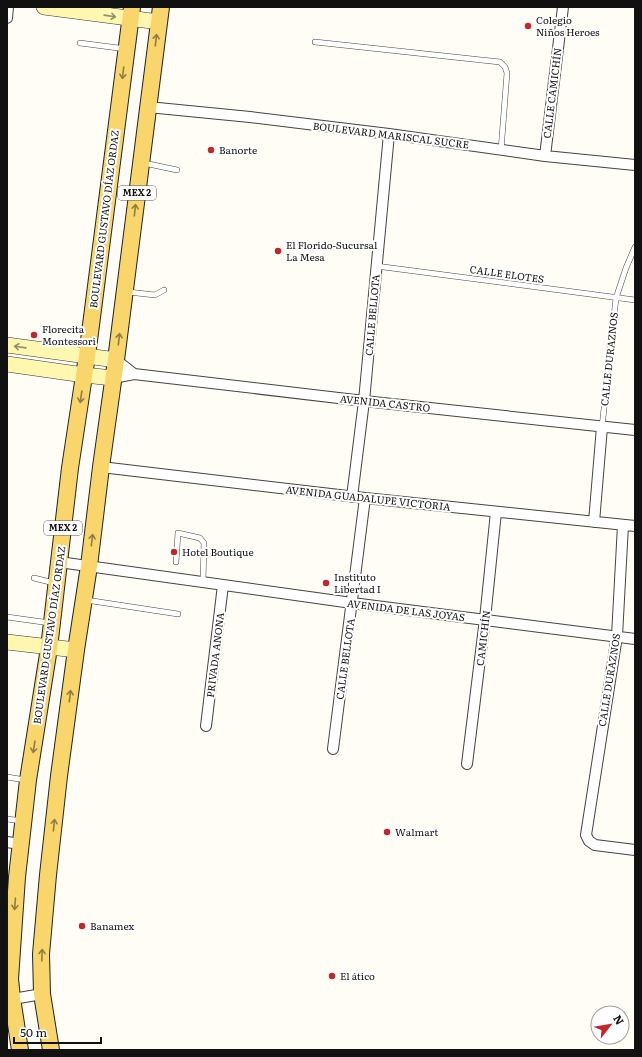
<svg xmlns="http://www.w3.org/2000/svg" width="642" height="1057" viewBox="0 0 642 1057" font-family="Literata,serif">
  <rect width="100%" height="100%" fill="#fffdf5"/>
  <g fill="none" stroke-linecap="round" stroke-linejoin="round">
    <defs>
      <path id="lane" d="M315,42L500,62L505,67L507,73L501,150
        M80,43L126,49
        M144,163L177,170
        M376,266L635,300
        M128,292L155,295L164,290
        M602,427L616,298L626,268L635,247
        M176,562L178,533L200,538L204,543L203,582
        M34,578L54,583
        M86,600L178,614
        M7,617L50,623
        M7,777L25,780
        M7,819L22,821"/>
      <path id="street" d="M7,18L8,7
        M148,107L250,117L389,134L545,156L635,165
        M545,156L563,7
        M116,360L134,374
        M113,378L134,374L364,401L635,430
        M101,467L365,498L635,526
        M352,497L364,401L389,134
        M594,522L602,427
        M623,525L617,636L586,835L589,841L595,845L635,850
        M59,562L352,603L635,639
        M206,726L223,585
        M333,749L365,498
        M467,764L485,619L496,512
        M7,842L20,844
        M7,1000L42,994"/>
      <path id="secondary" d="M44,7L159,22
        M7,345L116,360
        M7,364L84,375L113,378
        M7,642L76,650"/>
      <path id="primary" d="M20,1050L12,998L10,979L17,877L28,780L49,648L70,468L87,356L132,7
        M51,1050L42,994L41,954L48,875L59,776L76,650L89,566L101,467L116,360L161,7"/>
    </defs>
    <use href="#lane" stroke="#444" stroke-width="6"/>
    <use href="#street" stroke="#444" stroke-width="12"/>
    <use href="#secondary" stroke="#333" stroke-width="16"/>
    <use href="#primary" stroke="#222" stroke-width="18"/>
    <use href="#lane" stroke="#fff" stroke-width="5"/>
    <use href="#street" stroke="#fff" stroke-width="10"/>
    <use href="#secondary" stroke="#fff6b0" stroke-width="15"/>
    <use href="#primary" stroke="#f9d66b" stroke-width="16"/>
  </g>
  <defs><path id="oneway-shaft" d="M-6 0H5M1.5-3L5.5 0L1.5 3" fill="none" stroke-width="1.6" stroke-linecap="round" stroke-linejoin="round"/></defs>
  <g stroke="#948f68">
    <use href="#oneway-shaft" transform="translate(110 16) rotate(8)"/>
    <use href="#oneway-shaft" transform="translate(20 347) rotate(-172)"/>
  </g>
  <g stroke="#917d42">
    <use href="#oneway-shaft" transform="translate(156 40) rotate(-83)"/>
    <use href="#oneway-shaft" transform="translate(123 73) rotate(97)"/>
    <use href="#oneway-shaft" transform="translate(135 210) rotate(-83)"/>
    <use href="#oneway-shaft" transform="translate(119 339) rotate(-83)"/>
    <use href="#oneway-shaft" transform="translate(81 397) rotate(98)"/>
    <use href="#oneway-shaft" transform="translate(92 540) rotate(-83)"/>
    <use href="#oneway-shaft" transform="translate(70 696) rotate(-83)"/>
    <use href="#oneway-shaft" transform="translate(34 747) rotate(99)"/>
    <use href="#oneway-shaft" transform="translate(54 825) rotate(-84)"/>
    <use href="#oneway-shaft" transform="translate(15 904) rotate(94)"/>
    <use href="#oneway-shaft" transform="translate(42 955) rotate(-88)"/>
  </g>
  <g fill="#c4262e" stroke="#fff" stroke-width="1.5">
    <circle cx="528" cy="26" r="4"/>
    <circle cx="211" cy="150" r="4"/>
    <circle cx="278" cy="251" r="4"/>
    <circle cx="34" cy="335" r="4"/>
    <circle cx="174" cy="552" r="4"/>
    <circle cx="326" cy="583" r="4"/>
    <circle cx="387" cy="832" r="4"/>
    <circle cx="82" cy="926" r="4"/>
    <circle cx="332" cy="976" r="4"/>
  </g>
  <g text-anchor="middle" stroke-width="4" stroke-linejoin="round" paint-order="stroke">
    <g fill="#fff" stroke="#585858" stroke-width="1">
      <rect x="118" y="186" width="38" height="14" rx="3"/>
      <rect x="44" y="521" width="38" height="14" rx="3"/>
    </g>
    <g font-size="9" font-weight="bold" fill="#111">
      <text x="137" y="196">MEX 2</text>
      <text x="63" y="531">MEX 2</text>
    </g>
    <g font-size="10" fill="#111" stroke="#fff" text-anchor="start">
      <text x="536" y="24">Colegio<tspan x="536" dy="12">Niños Heroes</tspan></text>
      <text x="219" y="154">Banorte</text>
      <text x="286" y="249">El Florido-Sucursal<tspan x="286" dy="12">La Mesa</tspan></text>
      <text x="42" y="333">Florecita<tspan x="42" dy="12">Montessori</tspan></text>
      <text x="182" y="556">Hotel Boutique</text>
      <text x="334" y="581">Instituto<tspan x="334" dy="12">Libertad I</tspan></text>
      <text x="395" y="836">Walmart</text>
      <text x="90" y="930">Banamex</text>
      <text x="340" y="980">El ático</text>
    </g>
    <g font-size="10" fill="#111" stroke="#fff">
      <text transform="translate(552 93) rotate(-83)" y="4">CALLE CAMICHÍN</text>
      <text transform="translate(391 135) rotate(7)" y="4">BOULEVARD MARISCAL SUCRE</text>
      <text transform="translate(104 219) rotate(-83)" y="4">BOULEVARD GUSTAVO DÍAZ ORDAZ</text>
      <text transform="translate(507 274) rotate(8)" y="4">CALLE ELOTES</text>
      <text transform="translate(372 315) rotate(-85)" y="4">CALLE BELLOTA</text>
      <text transform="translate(609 359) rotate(-84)" y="4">CALLE DURAZNOS</text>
      <text transform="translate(385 403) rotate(6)" y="4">AVENIDA CASTRO</text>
      <text transform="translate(368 498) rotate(6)" y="4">AVENIDA GUADALUPE VICTORIA</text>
      <text transform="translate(406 610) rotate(7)" y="4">AVENIDA DE LAS JOYAS</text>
      <text transform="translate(49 635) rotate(-82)" y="4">BOULEVARD GUSTAVO DÍAZ ORDAZ</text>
      <text transform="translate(483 638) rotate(-83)" y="4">CAMICHÍN</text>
      <text transform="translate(215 655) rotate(-83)" y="4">PRIVADA ANONA</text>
      <text transform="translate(345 659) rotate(-82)" y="4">CALLE BELLOTA</text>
      <text transform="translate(609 680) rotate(-81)" y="4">CALLE DURAZNOS</text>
    </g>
  </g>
  <rect width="642" height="1057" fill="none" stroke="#111111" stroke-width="16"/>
  <g transform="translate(610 1025) rotate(59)"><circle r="19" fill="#ffffff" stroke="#a0a0a0"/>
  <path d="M0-3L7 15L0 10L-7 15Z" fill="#c4262e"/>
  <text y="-6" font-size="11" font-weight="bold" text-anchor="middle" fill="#111111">N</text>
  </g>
  <path d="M14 1037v6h87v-6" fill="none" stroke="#111111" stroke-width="2"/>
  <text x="20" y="1037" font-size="12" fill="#111111" stroke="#ffffff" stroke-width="3" paint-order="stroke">50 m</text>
</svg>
